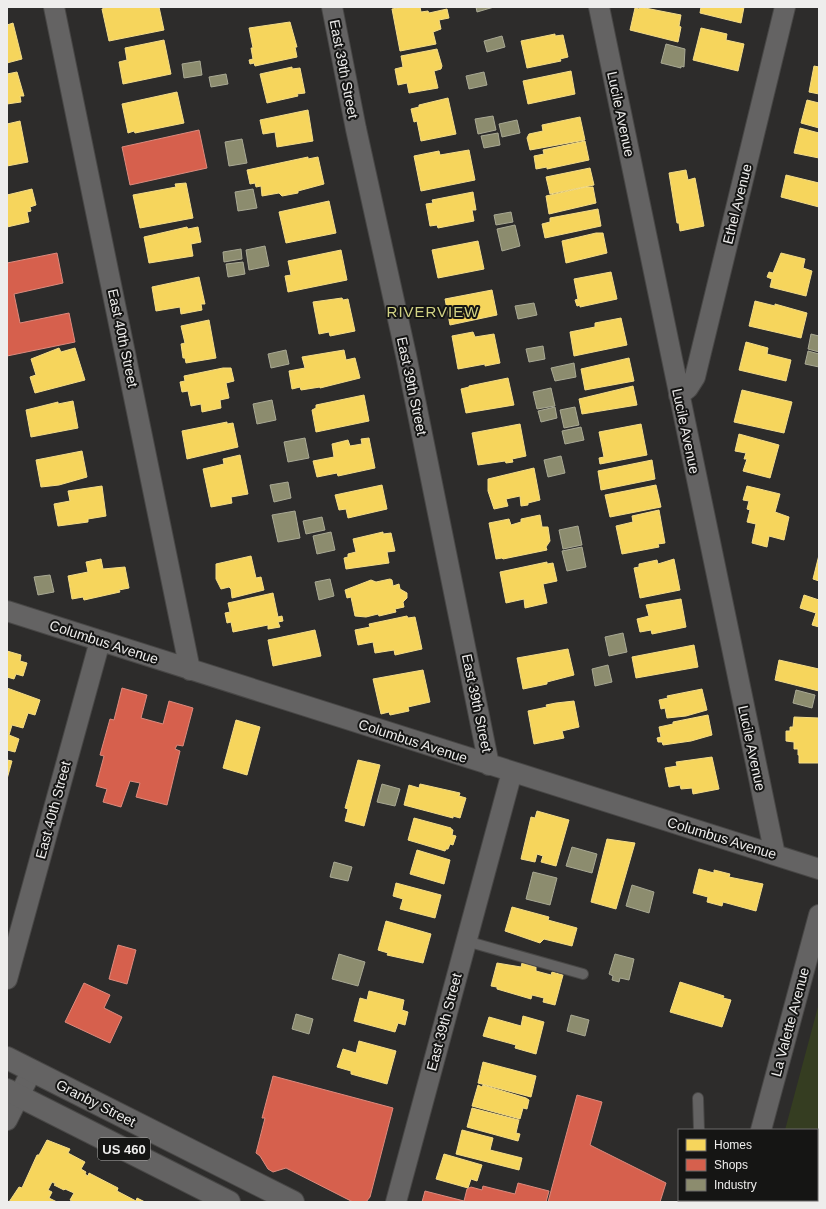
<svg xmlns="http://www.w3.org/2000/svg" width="826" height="1209" viewBox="0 0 826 1209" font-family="Helvetica,sans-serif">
  <rect width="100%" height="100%" fill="#2d2c2b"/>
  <path fill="#353d21" d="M819,1003V1202H770V1200H817V1130H785Z"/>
  <path fill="#f6d55c" stroke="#f4dc87" d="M109,7H159L164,30L109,41L102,9Z
    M403,7H420L421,12L428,11L429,13L447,9L449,18L439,20L441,29L433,32L436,44L400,51L392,9Z
    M640,7L681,15L679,26L681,27L678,42L630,30L635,8L639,9Z
    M701,7H744L741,23L700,13Z
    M290,22L297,47H295L297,57L255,66L254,63L250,64L249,60L253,59L251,48H253L249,28Z
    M13,23L22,59L7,63V25Z
    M701,28L727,34L726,40L744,44L738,71L693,60Z
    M555,34V36L563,35L568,57L560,59L561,61L527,68L521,41Z
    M164,40L171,74L123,84L119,62L127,60L125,48Z
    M437,49L442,66L441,69L434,71L438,88L409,93L407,83L398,85L395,69L403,67L401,56Z
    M814,66L819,67V94L809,92Z
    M292,67V69L300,68L305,93L297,94L298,96L267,103L260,74Z
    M571,71L575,94L528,104L523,81Z
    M17,72L24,96H20L21,102L7,104V74Z
    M177,92L184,123L135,133L134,131L128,133L122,104Z
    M448,98L456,134L421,141L417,121L414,122L411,109L419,107V105Z
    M807,100L819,103V128L801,123Z
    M308,110L313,141L277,147L275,132L263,134L260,120Z
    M580,117L585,140L530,150L527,138L529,134L543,131L542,125Z
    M20,121L28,162L7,166V124Z
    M800,128L819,133V158L794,153Z
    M585,141L589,160L547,169V167L536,169L534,156L544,154L543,150Z
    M469,150L475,180L421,191L414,156L439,151L440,155Z
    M308,157V159L318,157L324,184L298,191V193L282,196L279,193L262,196L261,186L256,187L255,183L250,184L247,170Z
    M590,168L594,185L550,194L546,177Z
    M686,170L688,180L695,178L704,226L680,231L679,223H677L669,173Z
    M786,175L819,183V207L781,197Z
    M186,183L193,218L140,228L133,195L176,187L175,184Z
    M586,187H593L596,203L549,214L546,196Z
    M32,189L36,205L30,207L31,211L27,212L29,222L7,227V195Z
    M473,192L476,210H472L474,221L438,228L437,225L430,226L426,204L433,203L432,200Z
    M329,201L336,233L286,243L279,212Z
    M598,209L601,226L545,238L542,224L550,222V218Z
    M187,227L188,229L198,227L201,242L191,244L193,256L149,263L144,237Z
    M596,233H603L607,253L566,263L562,241Z
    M478,241L484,269L438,278L432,250Z
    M341,250L347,280L288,292L285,276L291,275L288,261Z
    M781,253L805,259L803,268L812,271L806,296L770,287L772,279L767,277L769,272L773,273Z
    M611,272L617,299L580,307V305L577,306L575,300L578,299L574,279Z
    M199,277L205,304H201L202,310L181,314L180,307L156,311L152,287Z
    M492,290L497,315L450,325L445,299Z
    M342,298L343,300L348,299L355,331L330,336L329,332L319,334L313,302Z
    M755,301L775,306V304L807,313L801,338L749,326Z
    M621,318L627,345L574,356L570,332L595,327V323Z
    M209,320L216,358L186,363L185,358H183L181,344L185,343L181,326Z
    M473,332L475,337L494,334L500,363L485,366V364L458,369L452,336Z
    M746,342L768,348L767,354L791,360L786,381L739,370Z
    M59,348L61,352L75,348L85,380L35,393L30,377L36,375L31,359Z
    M344,350L346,360L355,358L360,378L320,388V387L301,390L300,387L292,389L289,371L305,368L302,357Z
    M629,358L634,381L585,390L581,369Z
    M223,368H231L234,381L226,383L229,398L220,400L221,408L202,412L201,404L191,406L188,391L182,392L180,382L185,381L184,376Z
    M508,378L514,405L466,413L461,389L469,387V386Z
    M633,386L637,405L582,414L579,399Z
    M742,390L792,402L784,433L734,422Z
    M364,395L369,421L316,432L312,410L316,408V405Z
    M73,401L78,428L31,437L26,410L58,402V404Z
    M227,422V424L233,423L238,447L187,459L182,431Z
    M520,424L526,456L512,459L513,462L506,463L505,461L478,465L472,433Z
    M641,424L647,455L600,464L599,458L604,457L599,432Z
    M739,434L779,445L770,478L743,471L747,459H744L746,453L735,451Z
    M369,438L375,468L338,476L337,473L317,477L313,461L334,457L332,444L348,440L350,446L362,444L361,439Z
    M82,451L87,477L59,485L41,487L36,460Z
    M240,455L248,494L231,497L232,503L211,507L203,469L224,464L223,459Z
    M652,460L655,479L601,490L598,471Z
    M534,468L540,500L528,503V505L521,506L520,496L506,499L508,506L494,509L488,491V479Z
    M382,485L387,509L348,518L346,509L339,510L335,495Z
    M656,485L661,507L610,517L605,495Z
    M102,486L106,516L88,519V522L58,526L54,504L70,501L68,491Z
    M747,486L780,494L775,512L789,517L784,540L769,536L767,547L752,543L756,524L747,522L750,510L747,509L749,501L743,500Z
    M659,510L665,543L658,544L659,547L622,554L616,526L633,522L632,516Z
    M540,515L542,527H548L550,541L546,547L547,550L503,559L502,558L496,559L489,523L509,519L511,525L521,522V519Z
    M383,532V534L391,533L395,551L387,552L389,563L346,569L344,558L348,557V554L356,552L353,539Z
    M819,555V581L813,579Z
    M251,556L256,578L261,577L264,590L232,598L231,589L229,587L221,589L216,579V564Z
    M101,559L103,569L125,567L129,588L119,590L120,592L84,600L83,597L72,599L68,576L88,572L86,562Z
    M674,559L680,590L640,598L634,568L639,567V564L657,560L658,564Z
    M547,562V564L553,563L557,581L543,584L547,603L525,608L524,599L506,603L500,572Z
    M390,579L392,580L393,586L399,584L400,589L407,593V598L403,602L404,607L395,609L396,612L379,616L378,614L366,617L355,616L351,597L347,598L345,590L371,580L376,582Z
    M273,593L278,617L282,616L283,621L278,622L280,627L268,629V625L233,632L231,622L227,623L225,613L230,612L228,603Z
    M804,595L819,600V627L812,625L816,613L800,608Z
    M681,599L686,627L652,634L651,630L640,632L637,619L649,616L646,605Z
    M407,616L408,618L415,617L422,649L395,655L394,650L375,653L373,642L358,645L355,630L370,627L369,624Z
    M315,630L321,656L273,666L268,640Z
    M694,645L698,667L636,678L632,657Z
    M568,649L574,675L547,682V684L523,689L517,658Z
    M7,651L21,655L20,661L27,663L23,676L16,674L14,679L7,677Z
    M779,660L819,669V691L775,680Z
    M423,670L430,702L408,707L409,711L390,715L389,712L381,714L373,679Z
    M7,688L40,700L35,715L28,713L23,728L12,725L9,735L19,739L15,752L7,750Z
    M702,689L707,710L686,716L667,718L665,708L661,709L659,700L668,698L667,696Z
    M574,701L579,727L562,731L564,738L534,744L528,711L547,707L546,705L556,703Z
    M708,715L712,735L691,741L663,745L662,742H658L657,738L661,737L659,727L673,724V722Z
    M794,717L819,718V763H799V755H798V749H794V742L786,741V731H790V727H793Z
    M236,720L260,727L247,775L223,768Z
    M712,757L719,789L693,794L692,788L681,789L680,785L669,787L665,768L677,766L676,762Z
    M7,760L12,761L7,779Z
    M358,760L380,765L364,826L345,821L348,809L345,808Z
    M420,784L460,793L459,796L466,798L460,818L453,816V818L404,805L409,785L419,788Z
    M537,811L569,820L556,866L541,862L543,856L537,854L535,862L521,859L531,817L535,818Z
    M414,818L451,828V829L453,830L452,835L456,836L453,845L450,844L448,849H446L445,851L408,840Z
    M607,839L635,843L616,909L591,902Z
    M417,850L450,860L444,884L410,874Z
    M699,869L714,873V870L730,874L729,877L763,884L756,911L723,902L722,906L707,902L708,897L693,893Z
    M396,883L441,895L435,918L400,909L403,899L393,896Z
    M512,907L549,917L548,920L577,928L572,946L544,939L540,943L505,931Z
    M386,921L431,934L423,963L387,955L388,953L378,950Z
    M497,963L521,967L522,963L536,967V971L551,975L552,972L563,975L555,1005L543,1002L544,998L532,995L531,999L497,989V987L491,986Z
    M680,982L724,996L723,998L731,1000L722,1027L670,1012Z
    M369,991L404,1000L402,1010L408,1012L405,1025L398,1023L395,1032L354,1021L360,998L367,1000Z
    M523,1016L544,1022L536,1054L515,1048L516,1045L483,1036L489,1017L521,1026Z
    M359,1041L396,1051L387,1084L351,1074V1071L337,1067L343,1049L356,1053Z
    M483,1062L536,1076L531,1097L478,1083Z
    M478,1085L482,1087L483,1085L526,1098L529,1100L527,1109L523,1108L520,1119L472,1106Z
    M472,1108L519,1120L516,1133L520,1134L518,1141L467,1127Z
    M462,1130L493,1138L490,1150L522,1158L519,1170L456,1154Z
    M47,1140L70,1149L68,1153L85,1162L81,1169L86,1172L85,1174L88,1176L89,1173L118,1188L117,1191L136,1201L137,1198L145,1202H74L70,1200L74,1193L65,1189L64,1190L54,1185L56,1184L52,1182L48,1190L52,1192L49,1198L57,1202H9L19,1187L22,1188L37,1155H39Z
    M444,1154L482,1165L477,1181L471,1179L468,1188L436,1179Z"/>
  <path fill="#d6604d" stroke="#dd8a7d" d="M199,130L207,168L130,185L122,147Z
    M57,253L63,283L14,294L20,323L69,313L75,342L7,356V263Z
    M122,688L147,695L141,718L163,724L169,701L193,708L183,746L177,745L175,749L180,751L167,805L136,797L140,783L130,781L121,807L103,802L107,789L96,786L104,756L100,755L110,719L114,720Z
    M118,945L136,950L127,984L109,979Z
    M84,983L110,995L104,1008L122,1017L110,1043L65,1022Z
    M273,1076L393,1108L370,1197L366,1202H353L286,1168L273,1172L268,1169L260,1156L256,1153L265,1118H262Z
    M577,1095L602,1102L590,1145L666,1183L660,1202H548Z
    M518,1183L549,1191L546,1202H422L425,1191L464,1201L467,1189L471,1187L482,1190L483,1186L515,1194Z"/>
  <path fill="#8c8c6e" stroke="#a9a994" d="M476,7H494L477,12Z
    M502,36L505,47L487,52L484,41Z
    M666,44L685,49L684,67L681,66V68L661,63Z
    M200,61L202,75L184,78L182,64Z
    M484,72L487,85L469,89L466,76Z
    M226,74L228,84L211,87L209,77Z
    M493,116L496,130L478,134L475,119Z
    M517,120L520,133L502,137L499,124Z
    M498,133L500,145L484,148L481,136Z
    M242,139L247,163L229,166L225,142Z
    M253,189L257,208L238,211L235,192Z
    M511,212L513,222L496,225L494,215Z
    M515,225L520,246L502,251L497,229Z
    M265,246L269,266L249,270L246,250Z
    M241,249L242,259L224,262L223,252Z
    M243,262L245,274L228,277L226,264Z
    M534,303L537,315L518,319L515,306Z
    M811,334L819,336V352L808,349Z
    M543,346L545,359L529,362L526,349Z
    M286,350L289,364L271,368L268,354Z
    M808,351L819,354V367L805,364Z
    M574,363L576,377L555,381L551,368Z
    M551,388L555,406L537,409L533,392Z
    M272,400L276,420L257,424L253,404Z
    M555,407L557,418L541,422L538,411Z
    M575,407L579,425L564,428L560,410Z
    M581,427L584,440L565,444L562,431Z
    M305,438L309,458L288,462L284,442Z
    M561,456L565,473L548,477L544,460Z
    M288,482L291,498L274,502L270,485Z
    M295,511L300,538L278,542L272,515Z
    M322,517L325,530L306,534L303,521Z
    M578,526L582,545L563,549L559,530Z
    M331,532L335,550L317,554L313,536Z
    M582,547L586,567L567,571L562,551Z
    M50,575L54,592L38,595L34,577Z
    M330,579L334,596L319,600L315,582Z
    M623,633L627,652L609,656L605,637Z
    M608,665L612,682L595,686L592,669Z
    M796,690L815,695L812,708L793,703Z
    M382,784L400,789L395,806L377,802Z
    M572,847L597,854L592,873L566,866Z
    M334,862L352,867L348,881L330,877Z
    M533,872L557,878L550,905L526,899Z
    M632,885L654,892L649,913L626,906Z
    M339,954L365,962L358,986L332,979Z
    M615,954L634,959L629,980L620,978L619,982L612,980L613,976L609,974Z
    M296,1014L313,1019L309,1034L292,1029Z
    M571,1015L589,1020L585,1036L567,1031Z"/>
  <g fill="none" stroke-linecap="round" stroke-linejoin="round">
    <defs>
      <path id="lane" d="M466,941L583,974
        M698,1098L699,1130
        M690,1202V1200"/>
      <path id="street" d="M54,7L190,670
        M332,7L356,129L406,355L489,765
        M599,7L775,855
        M679,395L688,388L695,377L785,7
        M7,611L819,869
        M7,979L100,641
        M7,1120L32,1070
        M761,1130L819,915
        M396,1202L512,772
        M742,1202V1200"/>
      <path id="primary" d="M7,1058L293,1202
        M7,1090L229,1202"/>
    </defs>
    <use href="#lane" stroke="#484746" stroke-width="12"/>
    <use href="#street" stroke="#484746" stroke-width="22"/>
    <use href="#primary" stroke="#484746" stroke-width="24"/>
    <use href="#lane" stroke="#646363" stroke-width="10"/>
    <use href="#street" stroke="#646363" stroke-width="20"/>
    <use href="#primary" stroke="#646363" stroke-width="22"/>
  </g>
  <g text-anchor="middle" stroke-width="4" stroke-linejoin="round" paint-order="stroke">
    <rect fill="#151514" stroke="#adacab" stroke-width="1" x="98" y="1138" width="52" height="22" rx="3"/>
    <g font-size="13" font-weight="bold" fill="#eeedec">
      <text x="124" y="1154">US 460</text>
    </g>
    <g font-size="14" fill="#eeedec" stroke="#151514">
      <text transform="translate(344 69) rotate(79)" y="5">East 39th Street</text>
      <text transform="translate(621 114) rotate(78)" y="5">Lucile Avenue</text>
      <text transform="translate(737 204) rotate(-76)" y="5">Ethel Avenue</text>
      <text transform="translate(123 338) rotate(78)" y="5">East 40th Street</text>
      <text transform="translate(412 386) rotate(78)" y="5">East 39th Street</text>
      <text transform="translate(686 431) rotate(78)" y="5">Lucile Avenue</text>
      <text transform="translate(104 642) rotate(18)" y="5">Columbus Avenue</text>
      <text transform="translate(477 703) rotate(78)" y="5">East 39th Street</text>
      <text transform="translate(413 741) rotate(18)" y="5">Columbus Avenue</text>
      <text transform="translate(752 748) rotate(78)" y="5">Lucile Avenue</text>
      <text transform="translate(53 810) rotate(-75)" y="5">East 40th Street</text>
      <text transform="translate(722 838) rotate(17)" y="5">Columbus Avenue</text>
      <text transform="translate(444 1022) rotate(-75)" y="5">East 39th Street</text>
      <text transform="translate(790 1022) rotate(-75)" y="5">La Valette Avenue</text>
      <text transform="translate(96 1103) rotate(27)" y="5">Granby Street</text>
    </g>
    <g font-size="15" letter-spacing="1" fill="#d1d284" stroke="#151514">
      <text x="433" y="317">RIVERVIEW</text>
    </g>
  </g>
  <rect width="826" height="1209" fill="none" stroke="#eeedec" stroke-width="16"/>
  <rect x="678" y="1129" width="140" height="72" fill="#151514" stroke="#6c6b6a"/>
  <rect x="686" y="1139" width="20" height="12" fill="#f6d55c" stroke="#6c6b6a"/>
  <text x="714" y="1149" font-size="12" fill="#eeedec">Homes</text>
  <rect x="686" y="1159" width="20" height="12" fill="#d6604d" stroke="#6c6b6a"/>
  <text x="714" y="1169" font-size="12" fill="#eeedec">Shops</text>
  <rect x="686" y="1179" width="20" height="12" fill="#8c8c6e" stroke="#6c6b6a"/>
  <text x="714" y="1189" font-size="12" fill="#eeedec">Industry</text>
</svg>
